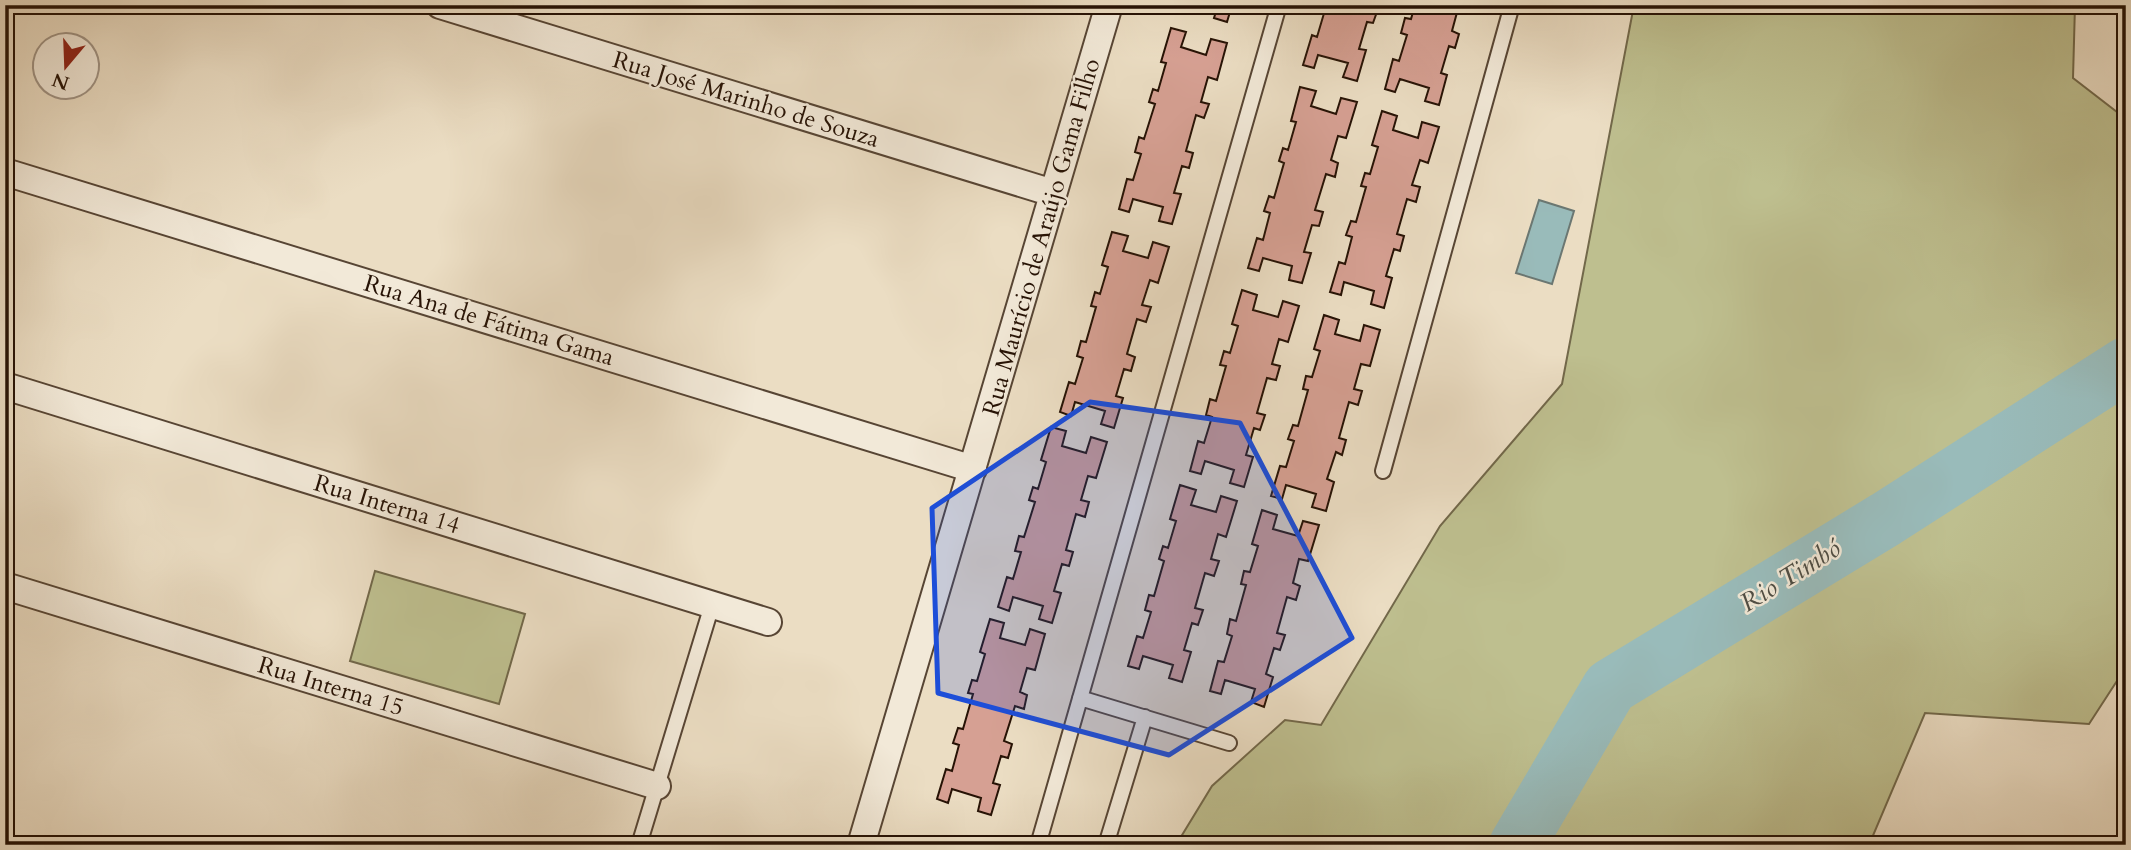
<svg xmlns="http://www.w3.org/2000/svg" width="2131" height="850" viewBox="0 0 2131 850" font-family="Cardo,serif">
  <rect width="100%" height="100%" fill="#ebddc3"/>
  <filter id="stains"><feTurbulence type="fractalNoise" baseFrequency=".00286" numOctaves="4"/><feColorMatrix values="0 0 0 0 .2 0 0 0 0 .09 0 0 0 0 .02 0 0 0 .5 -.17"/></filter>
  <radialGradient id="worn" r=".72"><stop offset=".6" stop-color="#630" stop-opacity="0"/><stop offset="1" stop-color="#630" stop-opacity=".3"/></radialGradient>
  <path fill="#bebf8f" stroke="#72684a" stroke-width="2" d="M1634,5H2075L2073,78L2126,119V667L2089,724L1925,713L1869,845H1176L1212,786L1285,720L1321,725L1440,526L1562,384Z
    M375,571L525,614L499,704L350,661Z"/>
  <path fill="#99bbba" stroke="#6b7772" stroke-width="2" d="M1539,200L1574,211L1552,284L1516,273Z"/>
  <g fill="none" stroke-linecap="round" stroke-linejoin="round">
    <path stroke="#99bbba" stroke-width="56" d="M1517,845L1610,687L1886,519L2126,365"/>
  </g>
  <path fill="#d6a093" stroke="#261205" stroke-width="2" d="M1218,5H1232L1227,22L1214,18Z
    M1320,5H1371L1370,7L1378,9L1373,23L1367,22L1359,49L1366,50L1357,81L1343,77L1348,63L1318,55L1314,68L1303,65L1312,35L1317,37L1325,10L1319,8Z
    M1415,5H1459L1452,31L1459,34L1455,48L1449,46L1441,73L1447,75L1439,105L1425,101L1429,88L1400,79L1395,92L1385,89L1393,59L1399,61L1407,35L1401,33L1405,18L1411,19Z
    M1171,28L1186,32L1181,47L1206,55L1211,39L1227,43L1217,80L1208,77L1201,102L1209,104L1204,118L1196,115L1186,151L1193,153L1189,168L1182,166L1174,193L1181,194L1172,224L1159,221L1163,207L1133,199L1129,212L1119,209L1127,179L1133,180L1141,154L1135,152L1139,137L1144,139L1155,104L1149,102L1153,89L1158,91L1166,63L1161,62Z
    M1300,87L1316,91L1311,106L1336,114L1341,98L1357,102L1346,138L1338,136L1331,160L1338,163L1335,177L1326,174L1315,210L1323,212L1319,226L1312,225L1304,252L1311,253L1302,283L1289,280L1292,266L1263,258L1259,271L1248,268L1257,238L1263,240L1270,213L1264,211L1269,196L1274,198L1284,163L1279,161L1283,148L1288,150L1296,122L1291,121Z
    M1382,111L1397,116L1393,130L1418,138L1422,122L1439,127L1428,163L1420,160L1412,185L1420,187L1416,202L1407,199L1397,234L1404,236L1400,251L1394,249L1386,276L1392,278L1384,308L1371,304L1374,291L1344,282L1341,295L1330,292L1339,262L1345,264L1352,237L1346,235L1351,221L1356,222L1366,187L1361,186L1365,173L1370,174L1378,147L1372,145Z
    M1112,232L1128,236L1123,251L1148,258L1153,242L1169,247L1158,283L1150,280L1142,305L1151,307L1146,322L1137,319L1127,354L1135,357L1131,371L1124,369L1116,396L1123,398L1114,428L1101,424L1105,411L1075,402L1071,416L1060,412L1069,382L1075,384L1083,358L1077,356L1081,341L1086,342L1096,307L1091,306L1095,292L1100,294L1108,267L1102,265Z
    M1242,290L1257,295L1253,310L1278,317L1283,301L1299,306L1288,342L1279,339L1272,364L1280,366L1276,380L1267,378L1257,413L1265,415L1260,430L1254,428L1246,455L1253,457L1244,487L1230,483L1234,470L1205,461L1201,474L1190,471L1198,441L1204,443L1212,417L1206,415L1210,399L1216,401L1226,366L1220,365L1224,351L1230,353L1238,326L1232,324Z
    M1324,315L1339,320L1335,334L1360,341L1364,325L1380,330L1370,366L1361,364L1354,389L1362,391L1358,405L1349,402L1339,438L1346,440L1342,455L1336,452L1327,479L1334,482L1326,511L1312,507L1316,494L1286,485L1282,499L1271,496L1280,466L1286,467L1294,441L1288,439L1293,425L1298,426L1308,390L1303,389L1306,376L1312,377L1320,351L1314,349Z
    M1051,427L1066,431L1062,446L1086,453L1091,437L1107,442L1096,478L1088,476L1081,500L1089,502L1085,517L1076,514L1066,550L1073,552L1069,566L1062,564L1054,591L1061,593L1052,623L1039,619L1043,606L1013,597L1009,611L998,607L1007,577L1013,579L1021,552L1015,551L1019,536L1024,537L1035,502L1029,500L1033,487L1038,489L1046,462L1041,460Z
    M1180,485L1196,490L1191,505L1216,512L1221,496L1237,501L1226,537L1218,534L1211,559L1219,561L1214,576L1205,573L1195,608L1203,610L1198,625L1192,623L1184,650L1191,652L1182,682L1169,678L1173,665L1143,656L1139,669L1128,666L1137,636L1143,638L1151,612L1145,610L1149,595L1154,596L1164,561L1159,559L1163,546L1168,548L1176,521L1170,519Z
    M1262,510L1277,515L1273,529L1298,536L1303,521L1319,525L1308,561L1299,559L1293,583L1300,586L1296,600L1287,597L1277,633L1285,635L1280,650L1274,648L1266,674L1273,677L1264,707L1251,702L1255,689L1225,680L1221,694L1210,691L1218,661L1224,662L1232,636L1227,634L1230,619L1236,621L1246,585L1241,584L1244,571L1250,572L1258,546L1252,544Z
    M990,619L1004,623L1000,638L1025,645L1030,629L1045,634L1035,670L1027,668L1020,692L1027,695L1024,709L1015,706L1004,741L1012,744L1008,758L1001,756L993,783L1000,785L991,815L978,811L981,798L952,789L948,803L937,799L946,769L952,771L959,745L953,743L958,728L963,729L973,694L968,693L972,680L977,681L985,654L980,652Z"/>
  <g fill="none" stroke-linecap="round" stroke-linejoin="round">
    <defs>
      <path id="service" d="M1383,471L1512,5
        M1080,698L1229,743
        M639,845L712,605
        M1038,845L1279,5
        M1106,845L1145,717"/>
      <path id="minor" d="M440,5L1053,193
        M5,172L973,469
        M5,386L768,622
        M5,586L657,786
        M861,845L1109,5"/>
    </defs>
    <use href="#service" stroke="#574534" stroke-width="18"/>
    <use href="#minor" stroke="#574534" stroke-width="30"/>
    <use href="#service" stroke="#f2e9d8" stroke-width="14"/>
    <use href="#minor" stroke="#f2e9d8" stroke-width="26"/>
  </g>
  <path fill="#1d4ed8" fill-opacity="0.2" stroke="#1d4ed8" stroke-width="5" stroke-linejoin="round" d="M1090,402L1240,423L1352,638L1169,755L938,693L932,508Z"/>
  <g text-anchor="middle" stroke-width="5" stroke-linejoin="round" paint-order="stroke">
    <g font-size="24" fill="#261205" stroke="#f2e9d8">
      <text transform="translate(746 99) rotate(17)" y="8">Rua José Marinho de Souza</text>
      <text transform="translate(1041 237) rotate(-74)" y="8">Rua Maurício de Araújo Gama Filho</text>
      <text transform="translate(489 320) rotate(17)" y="8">Rua Ana de Fátima Gama</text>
      <text transform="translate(387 504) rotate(17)" y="8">Rua Interna 14</text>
      <text transform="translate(331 686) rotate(17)" y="8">Rua Interna 15</text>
    </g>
    <g font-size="26" font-style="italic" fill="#4e4d44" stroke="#f2e9d8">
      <text transform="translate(1790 575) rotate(-32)" y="9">Rio Timbó</text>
    </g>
  </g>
  <rect width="2131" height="850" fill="none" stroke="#ebddc3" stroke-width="28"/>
  <rect x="7" y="7" width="2117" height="836" fill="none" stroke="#261205" stroke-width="3.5"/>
  <rect x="14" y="14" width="2103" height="822" fill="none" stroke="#261205" stroke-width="2"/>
  <g transform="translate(66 66) rotate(199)"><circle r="33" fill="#f2e9d8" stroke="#a09384" stroke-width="2"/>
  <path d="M0-5L12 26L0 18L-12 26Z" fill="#8f2418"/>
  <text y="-10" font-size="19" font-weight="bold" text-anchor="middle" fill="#261205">N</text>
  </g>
  <rect width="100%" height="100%" filter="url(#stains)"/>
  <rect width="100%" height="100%" fill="url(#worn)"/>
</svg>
